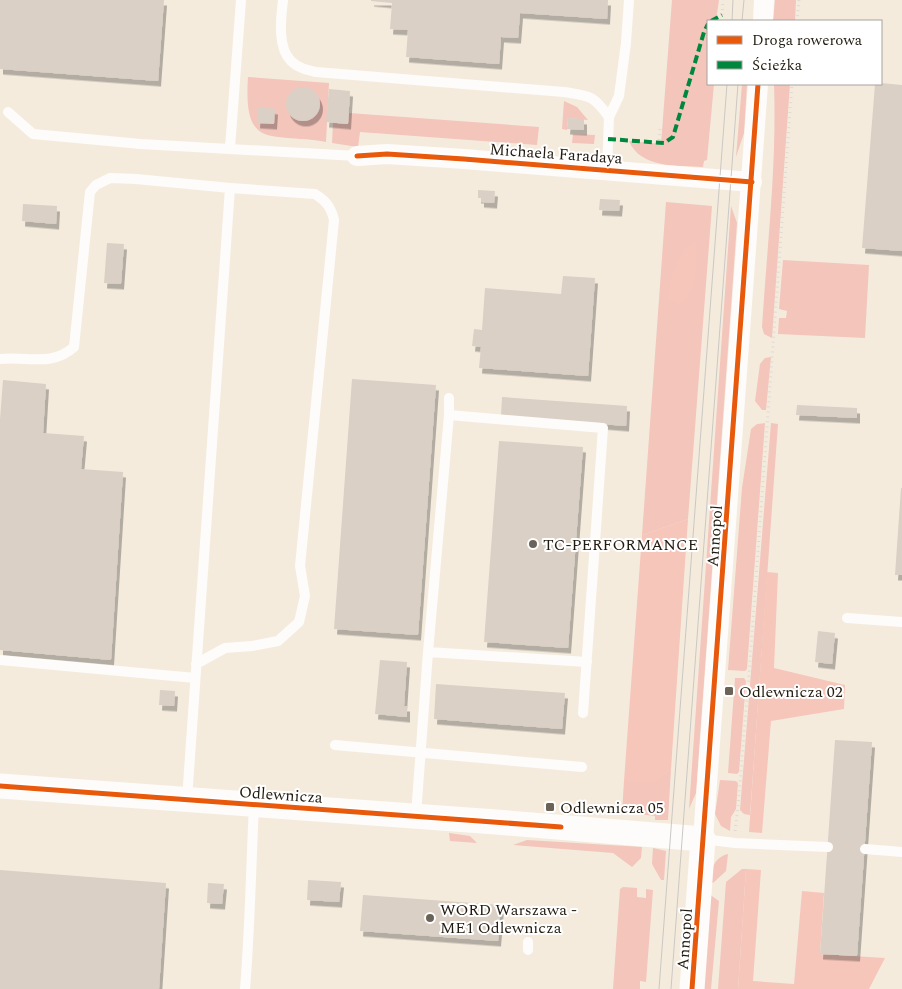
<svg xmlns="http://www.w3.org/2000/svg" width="902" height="989" viewBox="0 0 902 989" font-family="Spectral,serif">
  <defs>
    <filter id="shadow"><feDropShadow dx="3" dy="5.5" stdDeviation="0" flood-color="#0004"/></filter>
  </defs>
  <rect width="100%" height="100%" fill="#f4ebdd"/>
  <path fill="#f3c5bb" d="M672,0H719L716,21H708V84H714L707,160L704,161L703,167C677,165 641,169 629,141L661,144Z
    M775,0H796L795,21H773Z
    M248,77L329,83L326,142C271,132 243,152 248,77Z
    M742,84H747L744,133L736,157Z
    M774,84H790L772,338L764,334L762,327C767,246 777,165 774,84Z
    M564,101L577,107L588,120L568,118L567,130L562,129Z
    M349,113L539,127L537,145L360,132L358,147L332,143L333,123L348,124Z
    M573,134L595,135L594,144L572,143Z
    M666,202L712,206L688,519L642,535Z
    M731,206L737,223L696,793L689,809Z
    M783,260L869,265L865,338L778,334L779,318H786L787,311L779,309Z
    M771,357L766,410H762L755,401L760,364L765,358Z
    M765,423L747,669L745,671L728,670L742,488L751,429L757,424Z
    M771,423L778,424L750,815L744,814L740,810Z
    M735,678H744L746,681L739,772L737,774L728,773Z
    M671,769L668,820H655V816L622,812L624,781H655Z
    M720,780L736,781L738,783L736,809L731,817L730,831L721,826L715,814Z
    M449,833L470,836L477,843L450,841Z
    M527,840L642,847L641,858L632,867L613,853L513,845Z
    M653,848L666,851L664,880H661L652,864Z
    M728,854L726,871L713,883L710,882C712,869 713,858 728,854Z
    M742,869H746L738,989H718L726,882Z
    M623,887L637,888V897L646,898V889L653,890L646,982L640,981V989H613L620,889Z
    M709,894L719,901L711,989H702Z"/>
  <path fill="#f6c6bb" d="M696,242C696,263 700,293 679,304L667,298L673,272L684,249Z
    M688,519L671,769L655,782L624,781L642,535Z
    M767,572L778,573L774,668L845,685L844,709L771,721L762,833L749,832Z
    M746,869L761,870L753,981L794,984L802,891L824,893L820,954L885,958L869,989H738Z"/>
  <path fill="#dad0c5" filter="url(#shadow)" d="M0,0H164L158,81L0,69Z
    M371,0H608L607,19L520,13L518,38L501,37L499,64L406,57L408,30L390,29L392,3L371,1Z
    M881,83L902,85V251L862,248L875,84Z
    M286 104a17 17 0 1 1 34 0a17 17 0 1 1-34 0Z
    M329,89L350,91L348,124L326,122Z
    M258,107L275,109L274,124L257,123Z
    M568,118L584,119V130L567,129Z
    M478,190L495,191L494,203L481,202V198H478Z
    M600,199L620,200L619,211L599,210Z
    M23,204L57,206L56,224L22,221Z
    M107,243L124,244L121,284L104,283Z
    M563,276L595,278L588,376L479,368L481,347L472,346L474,329L482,330L485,288L561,294Z
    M352,379L436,385L418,635L334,629Z
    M3,380L46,384L43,433L84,436L81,469L123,472L111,660L0,650V419Z
    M502,397L627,406L626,426L501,416Z
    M797,405L857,408V418L796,415Z
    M499,441L583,447L568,648L484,642Z
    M901,488H902V575H895Z
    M818,631L835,633L832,664L815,662Z
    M380,660L407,662L404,706H407V717L375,714Z
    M436,684L565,693L562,729L434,719Z
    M160,690L175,691L174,706L159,705Z
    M835,740L872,742L857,956L820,954Z
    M0,870L166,883L159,989H0Z
    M308,880L341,882L339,902L307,900Z
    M208,883L224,884L222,904L207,903Z
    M363,895L501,905L498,941L360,931Z"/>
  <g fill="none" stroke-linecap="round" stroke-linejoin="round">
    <path stroke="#dddad5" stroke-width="3" stroke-dasharray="1 4" stroke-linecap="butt" d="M722,15L723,0
      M797,21L799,0
      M659,140L660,129
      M735,831L738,808L749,674L792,84"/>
    <path stroke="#fdfcfa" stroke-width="10" d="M283,0C281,18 277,47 291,61C298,68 307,70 316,72L564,92C590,96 593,95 609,117
      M8,112L33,134L141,144L357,156
      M230,148L241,0
      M607,170L609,117L619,96L626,43L629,0
      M0,359C27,356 52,367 74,347L90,192L96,185L110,178L136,179L230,188
      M449,415L603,428L583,713
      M847,618L902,622
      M428,652L587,662
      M0,660L195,678
      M335,745L582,767
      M187,799L230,188L315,194C326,201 331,207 334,220L300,566L305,596L299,622L278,641L252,646L225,648L196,664
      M416,815L428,652L449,415V398
      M703,839L735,843L828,847
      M865,849L902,852
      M528,950V942
      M245,989C250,928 251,866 254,805"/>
    <path stroke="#fdfcfa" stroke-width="20" d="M763,21L764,0
      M357,156L387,154L464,159L752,182
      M703,839L758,84"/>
    <path stroke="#fdfcfa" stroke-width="25" d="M0,786L496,822L703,839L692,989"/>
    <path stroke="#cac8c4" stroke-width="1" d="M732,21L733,0
      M742,21L744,0
      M659,989L727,84
      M671,989L738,84"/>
    <path stroke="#00873e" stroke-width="4" stroke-dasharray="8 4" stroke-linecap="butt" d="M711,21L722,15
      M608,139L664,143L673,137L704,32L708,24"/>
    <defs>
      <path id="cycleway" d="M357,156L387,154L464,159L752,182
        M0,786L561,827
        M692,989L758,84"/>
    </defs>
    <use href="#cycleway" stroke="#fff" stroke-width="8"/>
    <use href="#cycleway" stroke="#e8590c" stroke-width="5"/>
  </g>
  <g fill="#6b6357" stroke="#fff" stroke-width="2">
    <circle cx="533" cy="544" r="5"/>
    <rect x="724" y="686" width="10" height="10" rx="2.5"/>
    <rect x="545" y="802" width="10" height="10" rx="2.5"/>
    <circle cx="430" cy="918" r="5"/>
  </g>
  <g text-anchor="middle" stroke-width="4" stroke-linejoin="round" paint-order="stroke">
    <g font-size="16" fill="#211a0f" stroke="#fff">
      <text transform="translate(556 153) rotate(4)" y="6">Michaela Faradaya</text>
      <text transform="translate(714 536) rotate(-86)" y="6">Annopol</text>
      <text transform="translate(281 794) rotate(4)" y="6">Odlewnicza</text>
      <text transform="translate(684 939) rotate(-86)" y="6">Annopol</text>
    </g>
    <g font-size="16" fill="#211a0f" stroke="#fff" text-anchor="start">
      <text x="543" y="550">TC-PERFORMANCE</text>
      <text x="739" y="697">Odlewnicza 02</text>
      <text x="560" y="813">Odlewnicza 05</text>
      <text x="440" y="915">WORD Warszawa -<tspan x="440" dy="18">ME1 Odlewnicza</tspan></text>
    </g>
  </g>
  <rect x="707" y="20" width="175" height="65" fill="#ffffff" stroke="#a6a39f"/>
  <rect x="717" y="36" width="25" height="8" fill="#e8590c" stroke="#a6a39f"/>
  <text x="752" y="45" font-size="15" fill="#211a0f">Droga rowerowa</text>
  <rect x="717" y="61" width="25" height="8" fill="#00873e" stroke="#a6a39f"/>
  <text x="752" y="70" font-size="15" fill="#211a0f">Ścieżka</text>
</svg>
